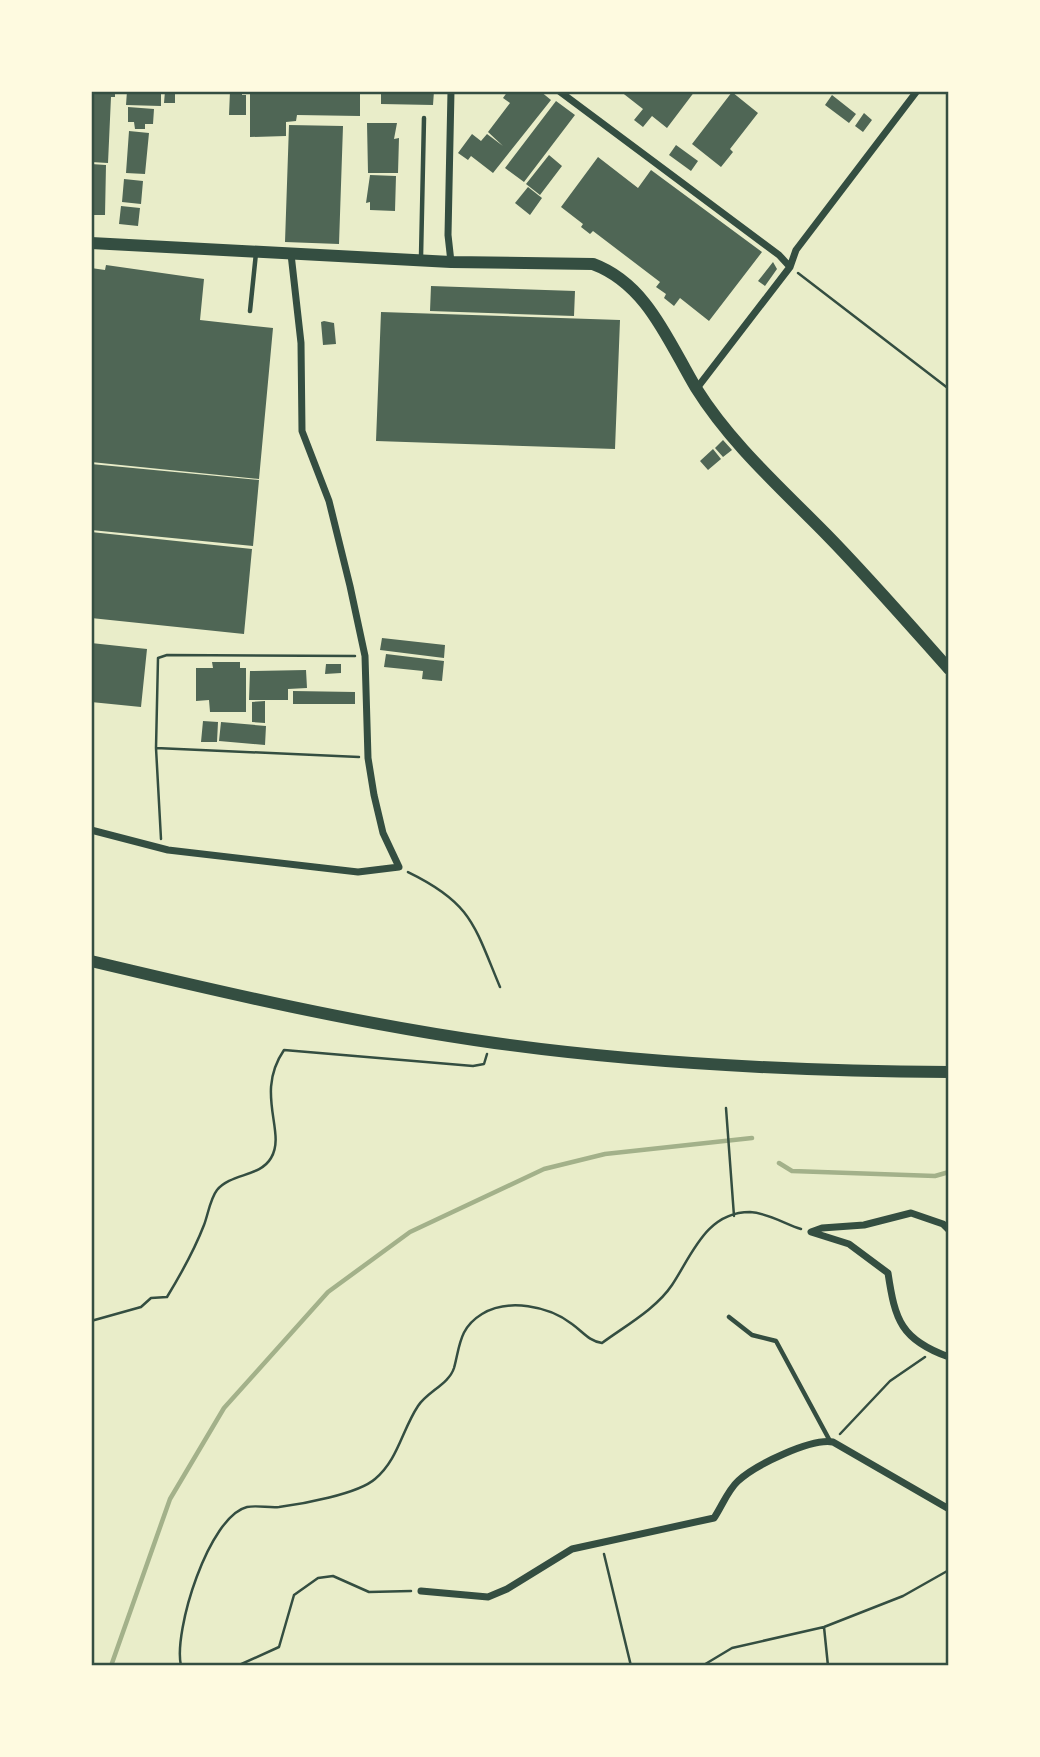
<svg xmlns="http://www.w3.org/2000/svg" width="1040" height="1757" viewBox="0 0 1040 1757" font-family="Barlow,sans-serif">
  <rect width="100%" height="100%" fill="#e9edc9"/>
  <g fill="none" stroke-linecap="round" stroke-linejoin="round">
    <path stroke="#a3b18a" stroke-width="4.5" d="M779,1163L792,1171L935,1176L949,1172
      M111,1666L170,1499L224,1408L328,1292L410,1232L544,1169L605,1154L752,1138"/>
  </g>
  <path fill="#4f6655" d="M91,91H115V97H111L108,163L91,162Z
    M127,91H161V106L126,105Z
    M165,91H175V103H164Z
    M230,91H242V95H246V115H229Z
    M250,91H360V116L297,115L296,121L286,122V136L250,137Z
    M381,91H434L433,105L381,104Z
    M508,91H540L551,100L493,173L471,156L468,160L458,153L472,134L481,141L487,134L503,146L488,132L510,103L503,98Z
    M620,91H695L667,128L652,116L643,127L634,120L643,109Z
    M732,92L758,113L730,149L733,152L721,167L692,144Z
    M832,95L856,114L849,123L825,105Z
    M556,101L575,115L524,182L505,168Z
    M128,107L154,109L153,124H145V129H135L134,122H128Z
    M864,113L872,120L863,132L855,126Z
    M367,123H397L394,139L399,138L398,173H368Z
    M289,125L343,126L339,244L285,242Z
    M129,131L149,133L145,174L126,173Z
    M676,145L698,161L691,171L669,155Z
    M549,155L562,166L540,195L526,184Z
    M598,157L638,188L651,170L762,252L709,321L680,298L674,306L664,298L666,294L656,287L660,282L593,231L590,234L581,227L583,224L561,207Z
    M91,164L106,165L105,215H91Z
    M370,175L396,176L395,211L370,210V202L366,203Z
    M124,179L143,181L141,204L122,202Z
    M528,187L542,198L530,215L515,203Z
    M121,206L140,208L138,226L119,224Z
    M773,262L777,269L765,286L758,281Z
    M106,265L204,279L200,320L273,328L259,479L91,462V268L105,270Z
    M431,286L575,291L574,316L430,311Z
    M381,312L620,320L615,449L376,441Z
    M324,321L334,323L336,344L323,345L321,322Z
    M723,440L732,450L723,457L715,448Z
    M713,449L721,459L708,470L700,461Z
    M91,464L259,480L253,546L91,530Z
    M91,532L252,549L244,634L91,618Z
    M382,638L445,645L444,658L380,650Z
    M91,643L147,649L141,707L91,702Z
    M386,654L444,661L442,681L422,679L423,671L384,667Z
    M212,662H240V668H246V712H210L209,700L196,701V668H213Z
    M326,664H341V673L325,674Z
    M306,670L307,688L288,689V700H249L250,671Z
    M293,691L355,692V704H293Z
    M265,701V723L252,722V702Z
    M203,721L218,722L217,742H201Z
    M221,722L266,726L265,745L219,741Z"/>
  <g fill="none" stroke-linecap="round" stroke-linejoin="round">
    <path stroke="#344e41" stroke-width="2.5" d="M798,273L949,389
      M156,748L359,757
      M161,839L156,748L158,658L167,655L355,656
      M408,872C472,903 474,925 500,987
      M726,1108L734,1216
      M91,1321L141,1307L151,1298L167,1297C181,1274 194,1251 204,1225C208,1215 210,1199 217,1190C231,1173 260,1177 271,1158C287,1132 254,1094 284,1050L473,1066L484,1064L487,1054
      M840,1434L890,1381L925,1357
      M604,1554L631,1666
      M824,1627L828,1666
      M181,1666C173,1631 209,1516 247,1507C257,1505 269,1508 279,1507C302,1504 358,1494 375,1479C398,1460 402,1430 418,1406C427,1392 449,1384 454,1368C460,1346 459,1328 482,1314C508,1298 549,1306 572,1324C583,1332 589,1341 602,1343C625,1326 656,1309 672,1285C692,1255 706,1212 750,1212C768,1213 785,1224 801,1229
      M237,1666L279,1647L294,1595L318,1578L333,1576L369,1592L411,1591
      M702,1666L732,1648L824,1627L903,1596L949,1570"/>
    <path stroke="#344e41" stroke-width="4.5" d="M421,257L424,118
      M250,311L256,253
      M729,1317L752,1335L776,1341L830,1441"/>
    <path stroke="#344e41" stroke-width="7" d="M451,91L448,235L451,262
      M559,91L779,255L790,267
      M697,388L790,267L796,250L917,91
      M91,830L168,850L358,872L399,867L383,833L374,795L368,758L365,656L350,586L329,501L302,431L301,343L291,254
      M949,1230L943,1224L911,1213L864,1225L822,1228L811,1232L849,1244L888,1273C895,1320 901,1340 949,1357
      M421,1591L488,1597L507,1589L572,1549L714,1518C722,1506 728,1490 738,1481C755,1465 811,1438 833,1442L949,1509"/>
    <path stroke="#344e41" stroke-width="12" d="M91,243L451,262L593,264C647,284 668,341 696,388C731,444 781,488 827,535C869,578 909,624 949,669
      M91,961C225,993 359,1024 495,1043C645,1064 798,1071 949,1072"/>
  </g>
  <rect width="1040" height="1757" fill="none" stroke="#fefae0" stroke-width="186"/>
  <rect x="93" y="93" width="854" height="1571" fill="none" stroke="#344e41" stroke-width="2.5"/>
</svg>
